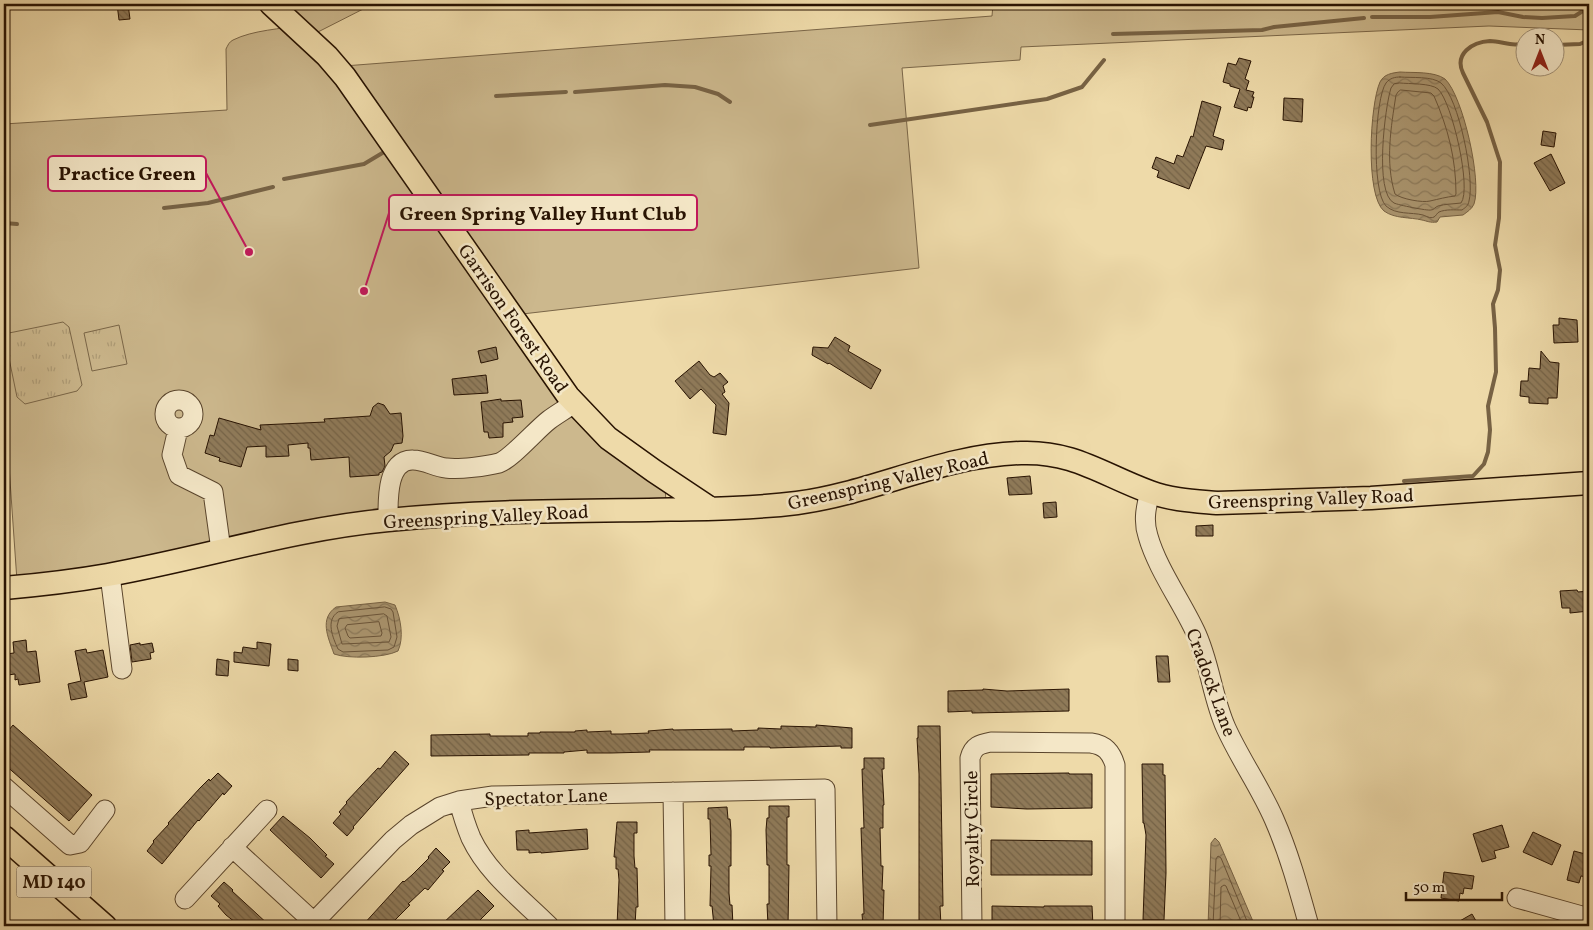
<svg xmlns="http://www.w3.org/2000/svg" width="1593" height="930" viewBox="0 0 1593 930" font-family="Vollkorn,serif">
  <defs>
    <pattern id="park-tufts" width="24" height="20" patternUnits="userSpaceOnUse" patternTransform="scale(1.25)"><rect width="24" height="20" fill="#ccb88d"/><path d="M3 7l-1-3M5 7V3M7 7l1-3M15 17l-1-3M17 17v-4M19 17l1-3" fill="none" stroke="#af9d78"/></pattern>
    <pattern id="water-waves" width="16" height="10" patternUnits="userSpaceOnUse" patternTransform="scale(1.25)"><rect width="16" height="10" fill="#ab9670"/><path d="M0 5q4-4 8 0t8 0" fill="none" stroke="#8b795a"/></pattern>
    <pattern id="building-back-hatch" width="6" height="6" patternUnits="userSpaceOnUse" patternTransform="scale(1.25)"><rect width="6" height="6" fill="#8f7a59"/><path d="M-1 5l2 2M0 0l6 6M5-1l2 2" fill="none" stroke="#756347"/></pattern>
  </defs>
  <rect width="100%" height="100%" fill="#eedaa9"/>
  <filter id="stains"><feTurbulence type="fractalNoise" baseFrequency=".004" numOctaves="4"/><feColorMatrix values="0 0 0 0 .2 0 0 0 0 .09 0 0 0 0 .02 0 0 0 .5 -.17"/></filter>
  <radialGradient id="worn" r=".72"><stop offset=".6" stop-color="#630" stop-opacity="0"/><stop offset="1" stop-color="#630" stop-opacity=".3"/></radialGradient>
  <path fill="#ccb88d" stroke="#7a6648" d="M281,4H373L314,34L344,66L992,16L993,4H1589V30L1489,26L1021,47L1020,60L902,68L919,268L505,316L665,487L666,502L485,506L17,581L4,394V124L227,110L226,49C228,45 229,42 233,40C253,30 281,29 303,25Z"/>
  <path fill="url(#park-tufts)" stroke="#7a6648" d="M63,322L69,327L82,385L77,391L25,404L17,397L5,339L9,333Z
    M119,325L127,364L92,371L84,333Z"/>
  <path fill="url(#water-waves)" stroke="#776244" d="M1400,72C1413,73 1434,71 1445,79C1463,96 1482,181 1474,204C1472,209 1467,212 1463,215L1440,217L1437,222C1430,223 1427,221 1422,220C1410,217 1395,219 1384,211C1365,195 1370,104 1380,82C1384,74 1392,73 1400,72Z
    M385,602L395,605C401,619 404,638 398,651C384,658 348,659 334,654C328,637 319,619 336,607Z
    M1215,838L1219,842L1255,926H1208L1211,843Z"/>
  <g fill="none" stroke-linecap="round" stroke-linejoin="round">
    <path stroke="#6a5439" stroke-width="1" d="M1400,77C1412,78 1432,76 1441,83C1459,98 1475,179 1469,201C1468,206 1466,207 1462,210C1455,210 1446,209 1439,212C1437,213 1436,216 1434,217C1430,219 1426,216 1423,215C1411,212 1396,215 1386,206C1371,191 1375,98 1386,83C1390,78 1395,77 1400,77Z
      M1400,83C1409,84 1431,83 1438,89C1452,102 1472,189 1461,203C1453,204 1445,204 1438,206C1435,207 1434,210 1431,210C1428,211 1398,205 1394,203C1374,193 1385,107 1391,88L1394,84Z
      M1401,90L1431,93L1434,96C1448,128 1456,159 1456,194L1455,196C1446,197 1439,199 1430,201C1423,203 1401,199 1395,194C1385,162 1391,127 1396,95L1398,92Z
      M385,607L391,609L393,612L397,637L394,647L388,650L343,652L338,649C333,638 325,620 338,612Z
      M384,614L387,616L391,637L389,642L342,644L337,626L339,619Z
      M379,622L382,633L381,636L350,638L348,636L345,628L347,625Z
      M1213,926L1216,859L1218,856L1221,858L1249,926
      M1220,926L1221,887L1224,885L1226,886L1243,926"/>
    <path stroke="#776244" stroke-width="4" d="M1372,17H1430L1498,12L1523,17L1542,18L1575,16L1589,7
      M1113,34L1262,30L1274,27L1364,18
      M1556,45L1580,44L1589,40
      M575,92L665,85L695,87L718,94L730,102
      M496,96L566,92
      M870,125L1047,99L1082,87L1104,60
      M284,179L364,164L384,152
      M164,208L208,203L273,187
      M4,223L17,224
      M1404,481L1473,476L1484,464L1488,452L1490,430L1488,406L1496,372L1495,328L1493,304L1498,290L1500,270L1495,245L1499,218L1500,162L1487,122L1463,73C1454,54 1472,42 1490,41C1497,41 1503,43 1510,44C1515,45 1520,44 1526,44"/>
  </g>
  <path fill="url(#building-back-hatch)" stroke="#281302" d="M117,4H128L130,19L119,20Z
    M1239,58L1251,61L1245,79L1249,81L1246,90L1254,92L1252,97H1254L1251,108L1248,107L1247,111L1234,107L1240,89L1230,86V84L1223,82L1228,63L1236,65Z
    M1284,98L1303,99L1302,122L1283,120Z
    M1202,101L1221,107L1213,136L1224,140L1222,150L1206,146L1189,189L1157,177L1159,171L1152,168L1156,157L1174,164L1177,155L1183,157L1191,136L1193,137Z
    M1543,131L1556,133L1554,147L1541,145Z
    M1551,154L1565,183L1550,191L1534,163Z
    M1559,318L1577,320L1578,342L1554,343L1553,325H1559Z
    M835,337L850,346L848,351L881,370L871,389L829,363L828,364L812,355L813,347L828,348Z
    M496,347L498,359L481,363L478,351Z
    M1541,351L1550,362L1559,363L1557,398H1548V404L1529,403V397L1520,396L1521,381H1528L1529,368L1540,369Z
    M699,361L710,375L714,377L720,373L728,382L723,386L725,392L722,394L729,403L726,435L713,433L716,405L701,389L690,399L675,381Z
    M486,375L488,393L454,395L452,379Z
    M501,399V401L521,400L523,417L512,418L513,422L503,423V437L489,438L488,432H484L481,402Z
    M378,403L384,405L390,414L401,413L403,436L402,443L394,444L391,451L384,457L385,466L382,472L379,473V475L350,477L349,457L311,460L310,448H308V443L288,445L289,456L266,457V446L247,447L241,467L219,461L220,458L205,453L210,435L214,436L219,418L261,430L260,425L325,422L324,419L370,416L373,407Z
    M1030,476L1032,494L1009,495L1007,478Z
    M1056,502L1057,517L1044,518L1043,503Z
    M1213,525V536H1196V526Z
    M1577,590L1578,592L1589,591V611L1570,613V608H1562L1560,591Z
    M26,640L27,652L36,651L40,682L19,685L18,679L15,680V674L8,675L6,654L14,653L13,642Z
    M257,642L271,644L269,666L234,662V652L242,653L243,647L257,649Z
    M140,643V645L152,643L154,652L150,653L151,659L132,662L130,645Z
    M86,649L87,653L103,650L108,677L84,682L87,697L71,700L68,684L81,681L75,651Z
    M1156,656H1168L1170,682H1158Z
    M217,659L229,661L228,676L216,675Z
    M288,659L298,660V671L288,670Z
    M983,689L1007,691L1069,689V711L972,713V711L948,712V691L983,690Z
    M13,725L92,795L69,821L4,764V736Z
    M816,725L852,728V748H841V746L770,748V747H744V750H649L650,752L611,753H587V750L564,752V753H529V755L431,756V735L490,734V736H528V733H540V732H575V731L587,730V732L611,731V734H622L649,733L648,731L673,729V730L732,729V731L758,730V728L781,729V726L816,727Z
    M918,726H940L943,906H940L941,926H919V774L917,738H918Z
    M395,751L409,764L353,827L354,828L347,836L333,823L341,814L339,812L347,803L346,802L378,768L380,769Z
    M864,758H884V769H882L884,805H883V828H880L881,866H883L882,890H884L883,926H863L862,914H864L861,828H864L862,769H864Z
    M1142,764H1163V775H1165L1166,873L1164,920H1143L1146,835L1144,823H1143Z
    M218,773L232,786L224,795L223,793L199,821L198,820L162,864L147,851L154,842L153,841L169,824L168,823L200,788L209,779L210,781Z
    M1069,773V774H1092V808L1027,809L991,807V774Z
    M769,806H789V817H787V865H789L788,926H768L767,904H769V865H767L766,830L767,818H769Z
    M727,807L728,819H730L731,831V866H729V893L730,905H732L733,926H714L712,906H710L711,866H709V855H711L710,819H708V808Z
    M283,816L310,838L327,855L325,856L334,864L321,878L270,830Z
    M617,822H637V833H634V856L635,868H637L638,907H636L635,926H617L619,880L618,869H616V857H614Z
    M1502,825L1509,847L1494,851L1496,858L1482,862L1473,834Z
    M587,829L588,849L541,853V852L529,853V850H517L516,831L529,830V833Z
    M1533,832L1561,845L1552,865L1523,852Z
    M991,840L1092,841V875H991Z
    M436,848L450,862L442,870L444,871L428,890L425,888L408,904L410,905L389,926H362L403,881L404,882L412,875L429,858L428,857Z
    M1574,851L1589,855V874L1587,873V877L1581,876L1579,883L1567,880Z
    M1444,872L1474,876L1472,889L1464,888L1463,894L1460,893L1459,901L1441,898Z
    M224,882L233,890L232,891L270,926H240L226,915L218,906L220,904L211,896Z
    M478,890L494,906L474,926H440Z
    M992,906L1044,907V906H1092L1093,926H992Z
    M1472,914L1479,926H1451Z"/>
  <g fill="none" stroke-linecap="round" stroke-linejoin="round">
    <defs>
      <path id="minor" d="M165 414a14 14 0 1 1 28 0a14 14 0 1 1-28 0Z
        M178,429L172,455L179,475L213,492L221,550
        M1150,492C1146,507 1143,521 1148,536C1157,568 1181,601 1195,631C1210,662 1212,697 1226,728C1240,759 1260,787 1274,819C1289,853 1299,890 1309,926
        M388,520C388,502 386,459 413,460C425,460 435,467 446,468C459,470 487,466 499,463C511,459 537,429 549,420C557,414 566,409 574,403
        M110,575L122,669
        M4,787L70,845L80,843L105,810
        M673,792L675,926
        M459,801C462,813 466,826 471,838C488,874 522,899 549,926
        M232,847L318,926
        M1517,898L1589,918
        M185,899L267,810
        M314,922L393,840L411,825L440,807L459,801L493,796L825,789L827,926
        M972,926L970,758C973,746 980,744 991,742L1091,743C1105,745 1111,752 1115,765V926"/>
      <path id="major" d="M271,4L327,56L345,77L568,396L608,438L654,471L711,509
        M4,588C39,585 74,581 108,575C203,558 292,529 388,520C475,511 562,511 649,510C698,509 748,509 797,503C873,493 943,455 1021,453C1074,451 1103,475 1150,492C1171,500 1195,501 1217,503L1371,498L1589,483
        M4,837L105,926"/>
    </defs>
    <use href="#minor" stroke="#5a452c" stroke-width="21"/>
    <use href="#major" stroke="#281302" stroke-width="25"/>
    <use href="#minor" stroke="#f4e7c7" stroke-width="19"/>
    <use href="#major" stroke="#eedaa9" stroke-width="22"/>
  </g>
  <g text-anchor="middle" stroke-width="5" stroke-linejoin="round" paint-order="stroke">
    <rect fill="#f4e7c7" stroke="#65533d" stroke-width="1" x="16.5" y="866.5" width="75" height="31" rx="4"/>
    <g font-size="18" font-weight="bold" fill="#281302">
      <text x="54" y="888">MD 140</text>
    </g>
    <g font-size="19" fill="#281302" stroke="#f4e7c7">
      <text transform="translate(514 318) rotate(55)" y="7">Garrison Forest Road</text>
      <text transform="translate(888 480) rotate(-13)" y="7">Greenspring Valley Road</text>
      <text transform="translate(1311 498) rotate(-2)" y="7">Greenspring Valley Road</text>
      <text transform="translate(486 516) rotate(-3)" y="7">Greenspring Valley Road</text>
      <text transform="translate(1212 682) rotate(70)" y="7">Cradock Lane</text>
      <text transform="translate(546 796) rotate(-2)" y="7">Spectator Lane</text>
      <text transform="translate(971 829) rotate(-91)" y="7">Royalty Circle</text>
    </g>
  </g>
  <path fill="none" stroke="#c2185b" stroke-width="2" d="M249 252L206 173M364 291L389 213"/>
  <g fill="#c2185b" stroke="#f4e7c7" stroke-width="2">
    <circle cx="249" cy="252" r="5"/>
    <circle cx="364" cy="291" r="5"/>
  </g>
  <g fill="#f4e7c7" stroke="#c2185b" stroke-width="2">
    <rect x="48" y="156" width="158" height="35" rx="5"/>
    <rect x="389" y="195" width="308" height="35" rx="5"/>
  </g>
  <g font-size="20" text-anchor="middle" font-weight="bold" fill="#281302">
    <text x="127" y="180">Practice Green</text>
    <text x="543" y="220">Green Spring Valley Hunt Club</text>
  </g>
  <rect width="1593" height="930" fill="none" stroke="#eedaa9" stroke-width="20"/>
  <rect x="5" y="5" width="1583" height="920" fill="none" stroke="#281302" stroke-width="2.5"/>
  <rect x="10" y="10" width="1573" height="910" fill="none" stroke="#281302"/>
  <g transform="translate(1540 52)"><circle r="24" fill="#f4e7c7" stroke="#a29278"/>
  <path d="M0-4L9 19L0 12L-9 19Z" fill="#8f2418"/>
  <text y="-8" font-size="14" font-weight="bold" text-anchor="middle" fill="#281302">N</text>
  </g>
  <path d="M1406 892v8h96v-8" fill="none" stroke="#281302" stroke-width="2.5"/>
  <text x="1413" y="892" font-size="15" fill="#281302" stroke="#f4e7c7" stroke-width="4" paint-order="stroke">50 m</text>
  <rect width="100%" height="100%" filter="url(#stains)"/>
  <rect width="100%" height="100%" fill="url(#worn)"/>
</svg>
